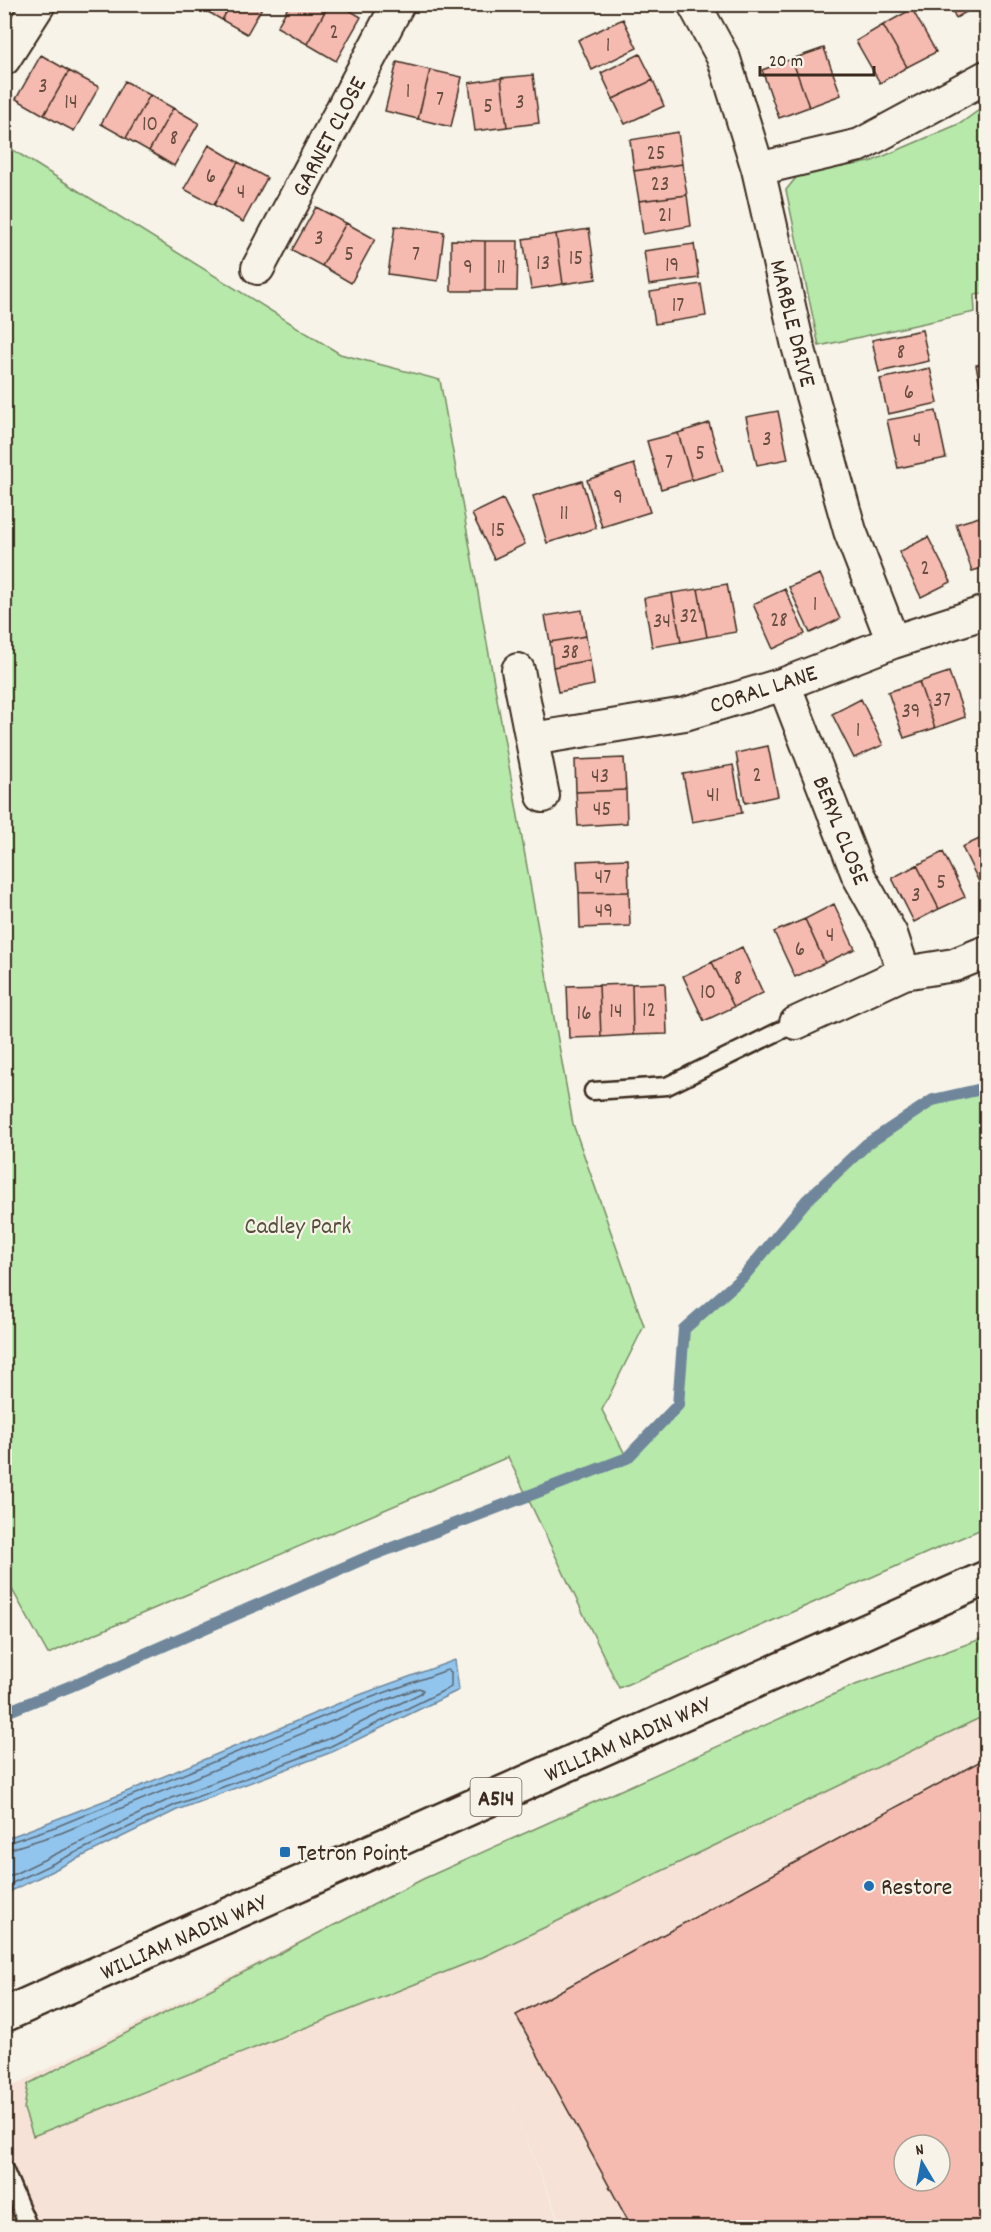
<svg xmlns="http://www.w3.org/2000/svg" width="991" height="2232" viewBox="0 0 991 2232" font-family="Dekko,sans-serif">
  <rect width="100%" height="100%" fill="#f7f3e8"/>
  <filter id="ink" filterUnits="userSpaceOnUse"><feTurbulence type="fractalNoise" baseFrequency=".0167" numOctaves="2"/><feDisplacementMap in="SourceGraphic" scale="12" xChannelSelector="R" yChannelSelector="G"/><feConvolveMatrix kernelMatrix="1 2 1 2 8 2 1 2 1" color-interpolation-filters="sRGB"/></filter>
  <g filter="url(#ink)">
    <path fill="#f6e2d7" fill-rule="evenodd" d="M986,1637V2227H562L501,2076L561,2227L5,2228V2090L423,1879L850,1687ZM904,2145H940V2181H904Z"/>
    <path fill="#b6e9aa" stroke="#788a64" stroke-width="1.5" d="M986,105V293L974,295L975,312L819,346L786,190L799,174L870,162L961,123Z
      M5,145L340,354L440,380L573,1124L644,1326L602,1410L627,1458L678,1405L684,1329L744,1276L806,1201L867,1144L933,1100L986,1088V1527L619,1688L508,1457L48,1654L4,1575Z
      M986,1637V1715L483,1957L33,2136L24,2109L28,2084L423,1879L850,1687Z"/>
    <path fill="#91c5ee" stroke="#6f879b" stroke-width="1.5" d="M455,1660L459,1690L332,1752L177,1810L5,1894V1839L114,1797L354,1697Z"/>
    <g fill="none" stroke-linecap="round" stroke-linejoin="round">
      <path stroke="#5d6871" stroke-width="1.5" d="M4,1844L58,1826L356,1703L447,1670L451,1672V1687L329,1747L175,1805L4,1887
        M4,1851L61,1833L359,1710L419,1688L423,1690L421,1693L326,1740L172,1798L4,1879"/>
      <path stroke="#6f879b" stroke-width="12" d="M4,1713L71,1686L368,1557L627,1458L678,1405L684,1329L744,1276L806,1201L867,1144L933,1100L986,1088"/>
    </g>
    <path fill="#f5bab0" stroke="#3b2a1e" stroke-width="1.5" fill-rule="evenodd" d="M198,4H231L222,20L198,6Z
      M231,4H264L247,34L222,20Z
      M290,4H329L307,44L277,27Z
      M329,4H339L361,17L336,61L307,44Z
      M949,4H980L956,18Z
      M912,9L936,52L907,67L883,25Z
      M623,19L637,48L592,70L578,40Z
      M883,25L907,67L880,83L856,41Z
      M824,48L841,95L809,107L792,59Z
      M640,54L653,80L613,99L601,73Z
      M41,55L69,71L44,115L16,99Z
      M792,59L809,107L779,118L762,70Z
      M397,62L430,70L418,119L385,111Z
      M430,70L462,77L451,127L418,119Z
      M69,71L99,87L74,131L44,115Z
      M533,75L539,123L507,127L501,78Z
      M501,78L507,127L475,131L469,83Z
      M653,80L664,106L625,124L613,99Z
      M125,81L150,95L126,138L101,124Z
      M150,95L173,108L149,151L126,138Z
      M173,108L199,123L174,166L149,151Z
      M678,132L682,164L634,171L630,140Z
      M209,145L238,162L214,205L184,189Z
      M238,162L267,178L243,222L214,205Z
      M682,164L687,195L639,201L634,171Z
      M687,195L691,226L643,234L639,201Z
      M316,207L346,223L322,266L292,250Z
      M346,223L375,239L351,283L322,266Z
      M395,226L444,232L438,281L388,274Z
      M589,229L596,279L563,284L556,234Z
      M556,234L563,284L531,289L523,239Z
      M451,240L485,241V291H451Z
      M485,241H518L517,291H485Z
      M694,244L699,278L649,285L644,251Z
      M701,284L706,316L655,324L650,292Z
      M922,330L929,361L879,372L872,340Z
      M986,363V414L976,365Z
      M930,368L938,403L888,414L880,379Z
      M778,411L788,459L757,465L746,417Z
      M936,411L946,458L898,468L887,420Z
      M709,423L723,471L692,480L678,433Z
      M678,433L692,480L661,489L647,441Z
      M634,464L650,512L602,527L587,480Z
      M582,481L596,528L547,543L533,496Z
      M503,499L525,544L494,559L472,514Z
      M986,515V567L972,571L956,524Z
      M928,537L951,582L921,597L899,552Z
      M820,574L840,619L810,633L789,587Z
      M727,584L736,632L707,637L698,589Z
      M698,589L707,637L681,642L672,593Z
      M785,589L805,634L773,649L753,604Z
      M672,593L681,642L652,647L644,598Z
      M582,610L586,636L550,642L545,616Z
      M586,636L590,660L553,667L550,642Z
      M590,660L594,685L558,692L553,667Z
      M949,672L965,717L935,728L919,682Z
      M919,682L935,728L904,738L888,692Z
      M861,699L883,745L854,758L832,714Z
      M768,746L778,796L745,803L736,753Z
      M624,758L626,790L576,792L575,760Z
      M733,765L742,813L692,822L683,774Z
      M626,790L627,823L578,826L576,792Z
      M986,836V890L984,892L962,847Z
      M943,852L965,897L939,909L917,865Z
      M628,859L629,892L579,893L577,861Z
      M917,865L939,909L914,922L892,878Z
      M629,892L630,926L580,928L579,893Z
      M834,904L855,949L825,963L805,919Z
      M805,919L825,963L795,977L774,932Z
      M742,947L763,993L734,1007L712,962Z
      M712,962L734,1007L704,1021L683,976Z
      M665,983L667,1034L633,1035L632,984Z
      M632,984L633,1035L601,1037L599,985Z
      M599,985L601,1037L569,1038L567,986Z
      M986,1758V2228H632L516,2015ZM904,2145H940V2181H904Z"/>
    <g fill="none" stroke-linecap="round" stroke-linejoin="round">
      <defs>
        <path id="lane" d="M593,1091L667,1086L796,1023
          M4,2169L29,2228"/>
        <path id="street" d="M694,4L724,59L758,169L798,346L850,531L893,642
          M4,59L39,4
          M758,169L860,145L986,77
          M258,268L398,4
          M518,670L543,796
          M784,684L858,875L891,934L904,973
          M532,739L685,714L784,684L893,642L986,612
          M796,1023L904,973L954,965L986,952"/>
        <path id="primary" d="M4,2015L986,1578"/>
      </defs>
      <use href="#lane" stroke="#3b2a1e" stroke-width="21"/>
      <use href="#street" stroke="#3b2a1e" stroke-width="36"/>
      <use href="#primary" stroke="#3b2a1e" stroke-width="38"/>
      <use href="#lane" stroke="#f7f3e8" stroke-width="16"/>
      <use href="#street" stroke="#f7f3e8" stroke-width="32"/>
      <use href="#primary" stroke="#f7f3e8" stroke-width="33"/>
    </g>
  </g>
  <g fill="#1f6fb2" stroke="#f7f3e8" stroke-width="2">
    <rect x="279" y="1846" width="12" height="12" rx="3"/>
    <circle cx="869" cy="1886" r="6"/>
  </g>
  <g text-anchor="middle" stroke-width="4.5" stroke-linejoin="round" paint-order="stroke">
    <g font-size="21" fill="#6a4e42">
      <text x="334" y="38">2</text>
      <text x="608" y="51">1</text>
      <text x="43" y="92">3</text>
      <text x="408" y="97">1</text>
      <text x="440" y="105">7</text>
      <text x="71" y="108">14</text>
      <text x="520" y="108">3</text>
      <text x="488" y="112">5</text>
      <text x="150" y="130">10</text>
      <text x="174" y="144">8</text>
      <text x="656" y="159">25</text>
      <text x="211" y="182">6</text>
      <text x="660" y="190">23</text>
      <text x="241" y="198">4</text>
      <text x="665" y="221">21</text>
      <text x="319" y="244">3</text>
      <text x="349" y="260">5</text>
      <text x="416" y="260">7</text>
      <text x="576" y="264">15</text>
      <text x="543" y="269">13</text>
      <text x="672" y="271">19</text>
      <text x="468" y="273">9</text>
      <text x="501" y="273">11</text>
      <text x="678" y="311">17</text>
      <text x="901" y="358">8</text>
      <text x="909" y="398">6</text>
      <text x="767" y="445">3</text>
      <text x="917" y="446">4</text>
      <text x="700" y="459">5</text>
      <text x="669" y="468">7</text>
      <text x="618" y="503">9</text>
      <text x="564" y="519">11</text>
      <text x="498" y="536">15</text>
      <text x="925" y="574">2</text>
      <text x="815" y="610">1</text>
      <text x="689" y="622">32</text>
      <text x="779" y="626">28</text>
      <text x="662" y="627">34</text>
      <text x="570" y="658">38</text>
      <text x="942" y="706">37</text>
      <text x="911" y="717">39</text>
      <text x="858" y="736">1</text>
      <text x="757" y="781">2</text>
      <text x="600" y="782">43</text>
      <text x="713" y="801">41</text>
      <text x="602" y="815">45</text>
      <text x="603" y="883">47</text>
      <text x="941" y="888">5</text>
      <text x="916" y="901">3</text>
      <text x="604" y="917">49</text>
      <text x="830" y="941">4</text>
      <text x="800" y="955">6</text>
      <text x="738" y="984">8</text>
      <text x="708" y="998">10</text>
      <text x="649" y="1016">12</text>
      <text x="616" y="1017">14</text>
      <text x="584" y="1019">16</text>
    </g>
    <rect fill="#f7f3e8" stroke="#73665b" stroke-width="1.5" x="470.5" y="1778" width="51" height="38" rx="4.5"/>
    <g font-size="22" font-weight="bold" fill="#3b2a1e">
      <text x="496" y="1805">A514</text>
    </g>
    <g font-size="24" fill="#3b2a1e" stroke="#f7f3e8">
      <text transform="translate(328 136) rotate(-62)" y="8">GARNET CLOSE</text>
      <text transform="translate(794 323) rotate(76)" y="8">MARBLE DRIVE</text>
      <text transform="translate(763 688) rotate(-18)" y="8">CORAL LANE</text>
      <text transform="translate(842 830) rotate(68)" y="8">BERYL CLOSE</text>
      <text transform="translate(627 1738) rotate(-24)" y="8">WILLIAM NADIN WAY</text>
      <text transform="translate(183 1936) rotate(-24)" y="8">WILLIAM NADIN WAY</text>
    </g>
    <g font-size="24" fill="#54503a" stroke="#f7f3e8">
      <text x="298" y="1233">Cadley Park</text>
    </g>
    <g font-size="24" fill="#3b2a1e" stroke="#f7f3e8" text-anchor="start">
      <text x="297" y="1860">Tetron Point</text>
      <text x="881" y="1894">Restore</text>
    </g>
  </g>
  <rect width="991" height="2232" fill="none" stroke="#f7f3e8" stroke-width="24"/>
  <rect x="12" y="12" width="967" height="2208" fill="none" stroke="#3b2a1e" stroke-width="2" filter="url(#ink)"/>
  <g transform="translate(922 2163) rotate(350)"><circle r="28" fill="#f7f3e8" stroke="#aca397" stroke-width="1.5"/>
  <path d="M0-4.5L10 22L0 15L-10 22Z" fill="#1f6fb2"/>
  <text y="-9" font-size="16" font-weight="bold" text-anchor="middle" fill="#3b2a1e">N</text>
  </g>
  <path d="M760 66v9h114v-9" fill="none" stroke="#3b2a1e" stroke-width="3"/>
  <text x="769" y="66" font-size="18" fill="#3b2a1e" stroke="#f7f3e8" stroke-width="4.5" paint-order="stroke">20 m</text>
</svg>
